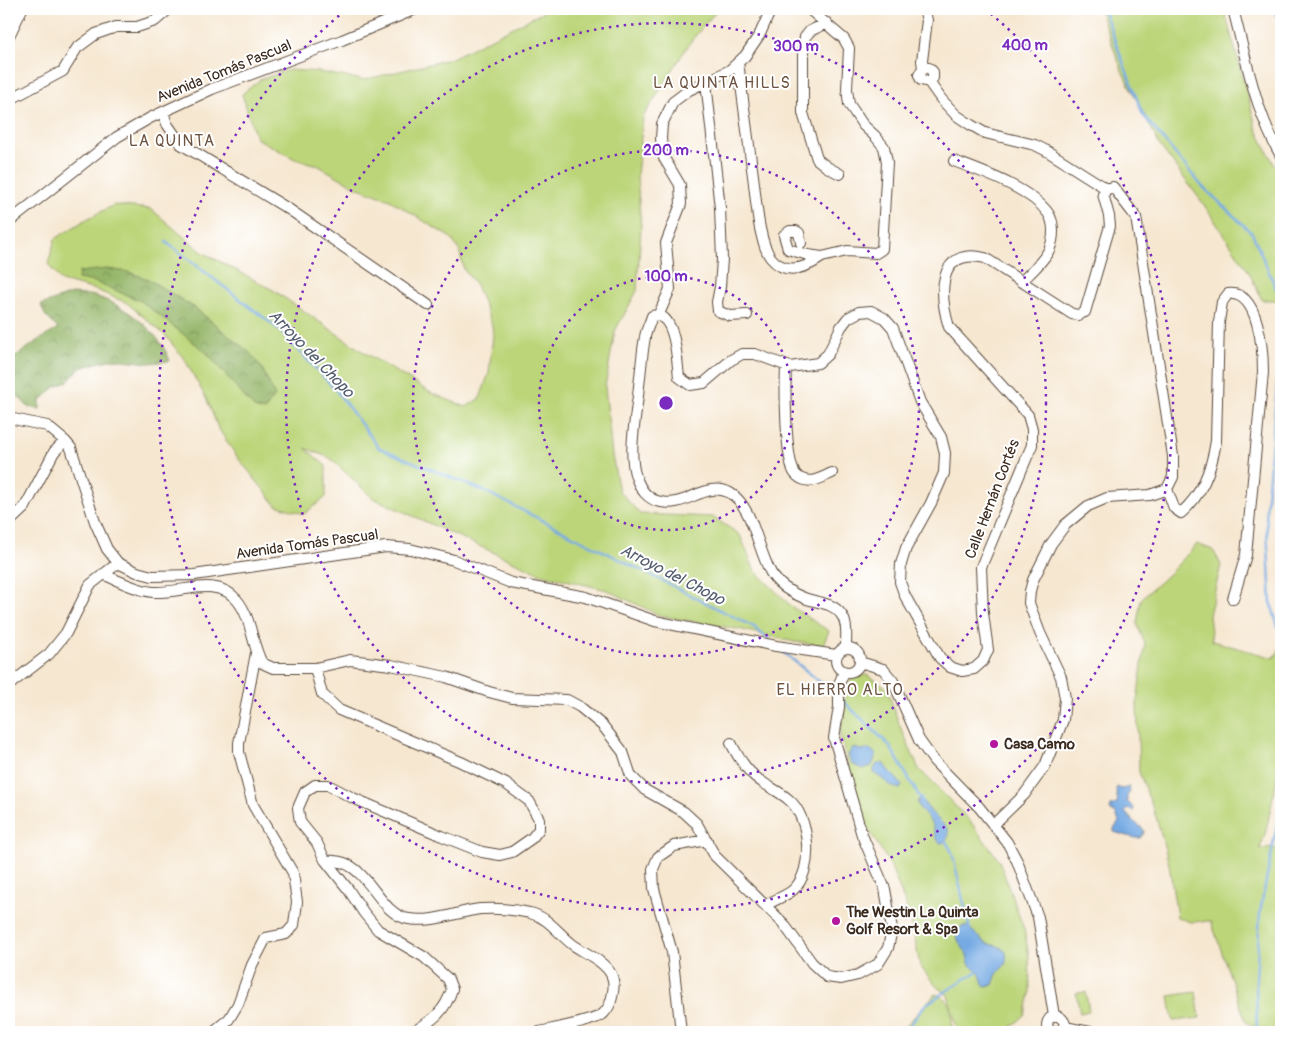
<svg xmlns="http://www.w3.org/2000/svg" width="1290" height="1041" viewBox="0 0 1290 1041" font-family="Pangolin,sans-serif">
  <defs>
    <pattern id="forest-crowns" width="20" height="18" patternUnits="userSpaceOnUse" patternTransform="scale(1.25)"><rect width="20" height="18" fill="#95b669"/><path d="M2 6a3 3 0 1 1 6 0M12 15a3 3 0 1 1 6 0" fill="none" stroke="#7b9456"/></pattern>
  </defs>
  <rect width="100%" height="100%" fill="#fff"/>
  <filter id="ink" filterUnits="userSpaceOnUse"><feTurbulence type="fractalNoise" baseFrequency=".02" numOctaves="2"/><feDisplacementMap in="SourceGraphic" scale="10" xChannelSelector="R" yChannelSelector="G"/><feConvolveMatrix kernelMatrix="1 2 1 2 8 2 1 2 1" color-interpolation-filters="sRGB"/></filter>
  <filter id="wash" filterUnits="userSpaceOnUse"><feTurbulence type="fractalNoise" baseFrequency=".0096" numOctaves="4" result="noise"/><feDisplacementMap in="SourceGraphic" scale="20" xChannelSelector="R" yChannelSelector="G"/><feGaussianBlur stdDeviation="1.12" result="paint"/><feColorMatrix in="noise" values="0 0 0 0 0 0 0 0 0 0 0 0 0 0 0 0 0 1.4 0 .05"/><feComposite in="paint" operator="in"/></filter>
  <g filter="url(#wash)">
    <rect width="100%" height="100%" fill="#f6e7d0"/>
    <path fill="#bcd579" stroke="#7c804c" d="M549,9H718L691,41L643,117L637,175L641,228L637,291L615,331L605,387L612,455L619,491L640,514L713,517L740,535L755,571L792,607L829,631L823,645L794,642L743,630L661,616L607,590L541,574L373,498L330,458L305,448L326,466V497L304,514L276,505L238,458L218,428L207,400L185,360L165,335L127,303L96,290L61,281L48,264L55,239L85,220L114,205L151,209L202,252L273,290L362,351L431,393L466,407L480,398L489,373L493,335L492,325L476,285L464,270L459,250L451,238L390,200L356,187L317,165L295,159L256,138L242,94L261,79L289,70L319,72L363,80L450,59Z
      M1099,9H1224L1257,130L1274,164L1281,173V300H1262L1249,272L1202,202L1160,146L1123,73Z
      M1197,544L1213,550L1221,565L1209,615L1212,641L1274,658L1281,647V774L1277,778L1266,831L1260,849L1281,848V1032H1264L1246,1022L1211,921L1190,922L1177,917L1169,864L1156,817L1139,772L1137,701L1145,644L1137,624L1141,599L1170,573Z
      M868,675L887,688L899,724L919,769L970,821L999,860L1024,929L1029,956L1030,994L1025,1015L1006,1032H958L948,995L937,987L920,966L910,916L890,864L868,829L852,779L840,735L846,689L853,676Z
      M1086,992L1089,1011L1080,1013L1076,993Z
      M1196,992L1200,1018L1173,1021L1169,996Z
      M935,994C938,995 941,996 943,997C952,1003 954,1023 951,1032H900Z"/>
    <path fill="url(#forest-crowns)" stroke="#687044" d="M107,269L129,272L148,279L195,308L248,351L262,368L275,396L264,411L254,408L206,352L141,301L95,282L78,279L79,272Z
      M71,294C79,295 90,294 98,297C127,307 160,332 170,361L149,363L114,359L99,362L79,369L67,382L55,387L40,401V409L28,407L17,395L9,396V367L12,366L13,358L42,338L58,329L45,315L41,305Z"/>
    <path fill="#76aae3" stroke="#586a80" d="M852,748C856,748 859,750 863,750C870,749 872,749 876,755L872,766L862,769L852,764L848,756Z
      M883,763C888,772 897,777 902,786L900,789L893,787L874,773V769L877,764Z
      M1117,787L1122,789L1129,787L1130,792L1127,796V801L1134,809L1133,811L1127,809L1125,812L1133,821L1144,830V833L1140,838H1135L1114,832V829L1119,822L1116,814L1110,810L1111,806L1117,804C1119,797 1114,793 1117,787Z
      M921,799L932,813L948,829L949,836L943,843H940C934,837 935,832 932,825C928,815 919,812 917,801Z
      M962,926H967L986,943L1000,947L1006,952C1008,968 1002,965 996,976C995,979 994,982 993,985L985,986C981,982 982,979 980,975C979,970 974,970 971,966C968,963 968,959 967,955C963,946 950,936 962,926Z"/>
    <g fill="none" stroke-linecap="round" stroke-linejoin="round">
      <path stroke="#76aae3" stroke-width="2.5" d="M1103,9L1143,115L1201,185L1252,233L1281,300
        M166,242L276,327L335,389L379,448L484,491L754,627L770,641
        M1281,341L1266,510L1271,603L1281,637
        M782,651L836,695
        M842,700L889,745L922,801
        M945,840L952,852L970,930
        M905,1032L925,1005L979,970
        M1257,1032L1256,982L1260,912L1281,805"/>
      <path stroke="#76aae3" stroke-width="15" d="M1281,9V11"/>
    </g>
  </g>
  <g filter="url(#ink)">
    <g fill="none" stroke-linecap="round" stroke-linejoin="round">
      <defs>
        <path id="minor" d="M1233,9C1246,58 1255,111 1281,156
          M827,23L810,31L805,37L803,53V113L817,159L827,167L840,174
          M9,36L22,9
          M738,62C743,100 748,138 753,176C756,196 758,242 771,258C786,276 806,268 822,257
          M923,68L922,61L927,20L924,9
          M706,82L720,208L722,259L720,287L717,302L718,311L730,316L747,315
          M929,82L933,78V72L929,68H923L919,75L921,80L929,82L941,99L956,115L971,125L985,133L1035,145L1047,151L1107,189
          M9,100L63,71L77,48L96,34L116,27H137L155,21L169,9
          M163,112L167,124L181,144L290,210L428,305
          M954,161C982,172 1030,188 1048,213C1055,223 1054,239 1049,250C1043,262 1031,272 1021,282
          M9,222L117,137L150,118L212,89L342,40L416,9
          M801,243L799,233L796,231H790L784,235L788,249L808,255L822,257L847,251L876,253L882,249L887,162L884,147L875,136L863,125L849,104L847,89L849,48L844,39L809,9
          M659,314L670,289L666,243L681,204L680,185L664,158L661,139L662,124L673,102L689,90L706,82L730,70L745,56L760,34L771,9
          M786,366C785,388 785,454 794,472C795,474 799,478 802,479C812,484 823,477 832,473
          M9,418L47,426L65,441L71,448L95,522L107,549L118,563L137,572L152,576L194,575L386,547L410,549L454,560L511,583L586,597L655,621L776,646L836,655
          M1167,489L1174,508L1181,513C1202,495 1212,467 1216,441L1219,322L1222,302L1228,294C1259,290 1263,351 1263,372L1246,555L1233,599
          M9,522L25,507L54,452L65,441
          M103,574C119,581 136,590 153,592C181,594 216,575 237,600C252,618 251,643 262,663L273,668H315L350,660L391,665L446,677L489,692L512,698L567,700L580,707L603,726L623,752L631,776L645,790L684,812L697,824L715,856L783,923L812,963L827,977L841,979L858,975L878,964L888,948L892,929L885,889L862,835L834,738L839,707V684L844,672
          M846,647C846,636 848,623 841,614C833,603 819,603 807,599C793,594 779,586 771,573C758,551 753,506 730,493C706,480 686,508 661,502C648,500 640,489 636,477C627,452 637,413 639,386C641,370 642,353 645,337C646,330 650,323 652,316C676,309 677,362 679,377L690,385L704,383L731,360L742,354H755L790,367L818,363L828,354L841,327L848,318L859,312L871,311L884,318L893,328L920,402L941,437L945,453L944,473L931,503L906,548L901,564L900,582L905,596L940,658L950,667L962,671L974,669L983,661L988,650L983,613L981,567L1032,445V429L1028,415L949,327C939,294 937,247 985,258L1072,314L1078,315L1085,312L1110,226L1109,216L1103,194L1107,189L1113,187L1136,217L1173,456V477L1167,489L1150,495L1107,498L1088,506L1065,525L1051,544L1033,580L1030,591L1029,603L1040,633L1061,677L1065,698L1063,720L1045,766L1024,795L993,825
          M836 660a12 12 0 1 1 24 0a12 12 0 1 1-24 0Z
          M860,662L883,669L893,681L919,740L934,761L979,807L1007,842L1017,861L1038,917L1054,1016
          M315,668L322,694L339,710L461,762L506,784L529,801L539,819V829L532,838L512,852L500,855L482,852L442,836L353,798L328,785H315L305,792L298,808L300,822L317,843L325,860L348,889L364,913L378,930L424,957L448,979L452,989C445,1012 433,1020 413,1032
          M9,685L49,654L66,633L90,585L118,563
          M731,743C740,761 749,774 765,784C773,789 781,793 788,799C810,816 815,871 793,890C786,896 774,900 766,905
          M325,860C331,861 338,861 344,863C371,873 381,915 409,919C434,923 456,912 480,909C497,908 514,909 530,913C548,917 558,933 572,944C584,953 603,960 611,974C614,980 614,986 613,992C612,999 609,1008 604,1013C597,1021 552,1029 539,1032
          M1065,1027L1090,1032
          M213,1032L229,1019L238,1004L252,965L266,938L286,934L294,925L297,902L293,873L253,805L239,752V743L256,653
          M681,1032L672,952L654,889L653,869L658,857L674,846L707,840
          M1051,1032L1047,1026C1047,1014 1061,1012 1065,1024L1061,1032"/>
      </defs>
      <use href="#minor" stroke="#574639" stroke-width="12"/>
      <use href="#minor" stroke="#fff" stroke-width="10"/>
    </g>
  </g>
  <g fill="none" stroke="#7b2cbf" stroke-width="2.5" stroke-dasharray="2.5 5">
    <circle cx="666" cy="403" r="127"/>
    <circle cx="666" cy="403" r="253"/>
    <circle cx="666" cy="403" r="380"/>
    <path d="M985 9A507 507 0 1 1 347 9"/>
  </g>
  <g fill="#b5179e" stroke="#fff" stroke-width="2">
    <circle cx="994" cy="744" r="5"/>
    <circle cx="836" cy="921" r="5"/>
  </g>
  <g text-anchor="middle" stroke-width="4" stroke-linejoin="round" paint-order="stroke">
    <g font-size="15" fill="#3b2a1e" stroke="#fff">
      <text transform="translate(224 71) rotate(-22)" y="5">Avenida Tomás Pascual</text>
      <text transform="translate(992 499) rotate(-69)" y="5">Calle Hernán Cortés</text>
      <text transform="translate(307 544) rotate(-8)" y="5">Avenida Tomás Pascual</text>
    </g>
    <g font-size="15" font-weight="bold" fill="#3b2a1e" stroke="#fff" text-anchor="start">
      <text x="1004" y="749">Casa Camo</text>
      <text x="846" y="917">The Westin La Quinta<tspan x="846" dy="17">Golf Resort &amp; Spa</tspan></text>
    </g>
    <g font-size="16" letter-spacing="1" fill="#6c5240" stroke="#fff">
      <text x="722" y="88">LA QUINTA HILLS</text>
      <text x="172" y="146">LA QUINTA</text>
      <text x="840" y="695">EL HIERRO ALTO</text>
    </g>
    <g font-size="16" font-style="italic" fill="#535d6d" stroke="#fff">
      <text transform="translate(312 353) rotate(46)" y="6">Arroyo del Chopo</text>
      <text transform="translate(673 574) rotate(27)" y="6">Arroyo del Chopo</text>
    </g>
  </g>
  <circle cx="666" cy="403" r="8" fill="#7b2cbf" stroke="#fff" stroke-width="2.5"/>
  <g font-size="15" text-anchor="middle" font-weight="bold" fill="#7b2cbf" stroke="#fff" stroke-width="4" stroke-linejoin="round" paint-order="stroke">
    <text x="1025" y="50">400 m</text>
    <text x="796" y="51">300 m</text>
    <text x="666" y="155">200 m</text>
    <text x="666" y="281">100 m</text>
  </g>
  <rect width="1290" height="1041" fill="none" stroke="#fff" stroke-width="30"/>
</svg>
